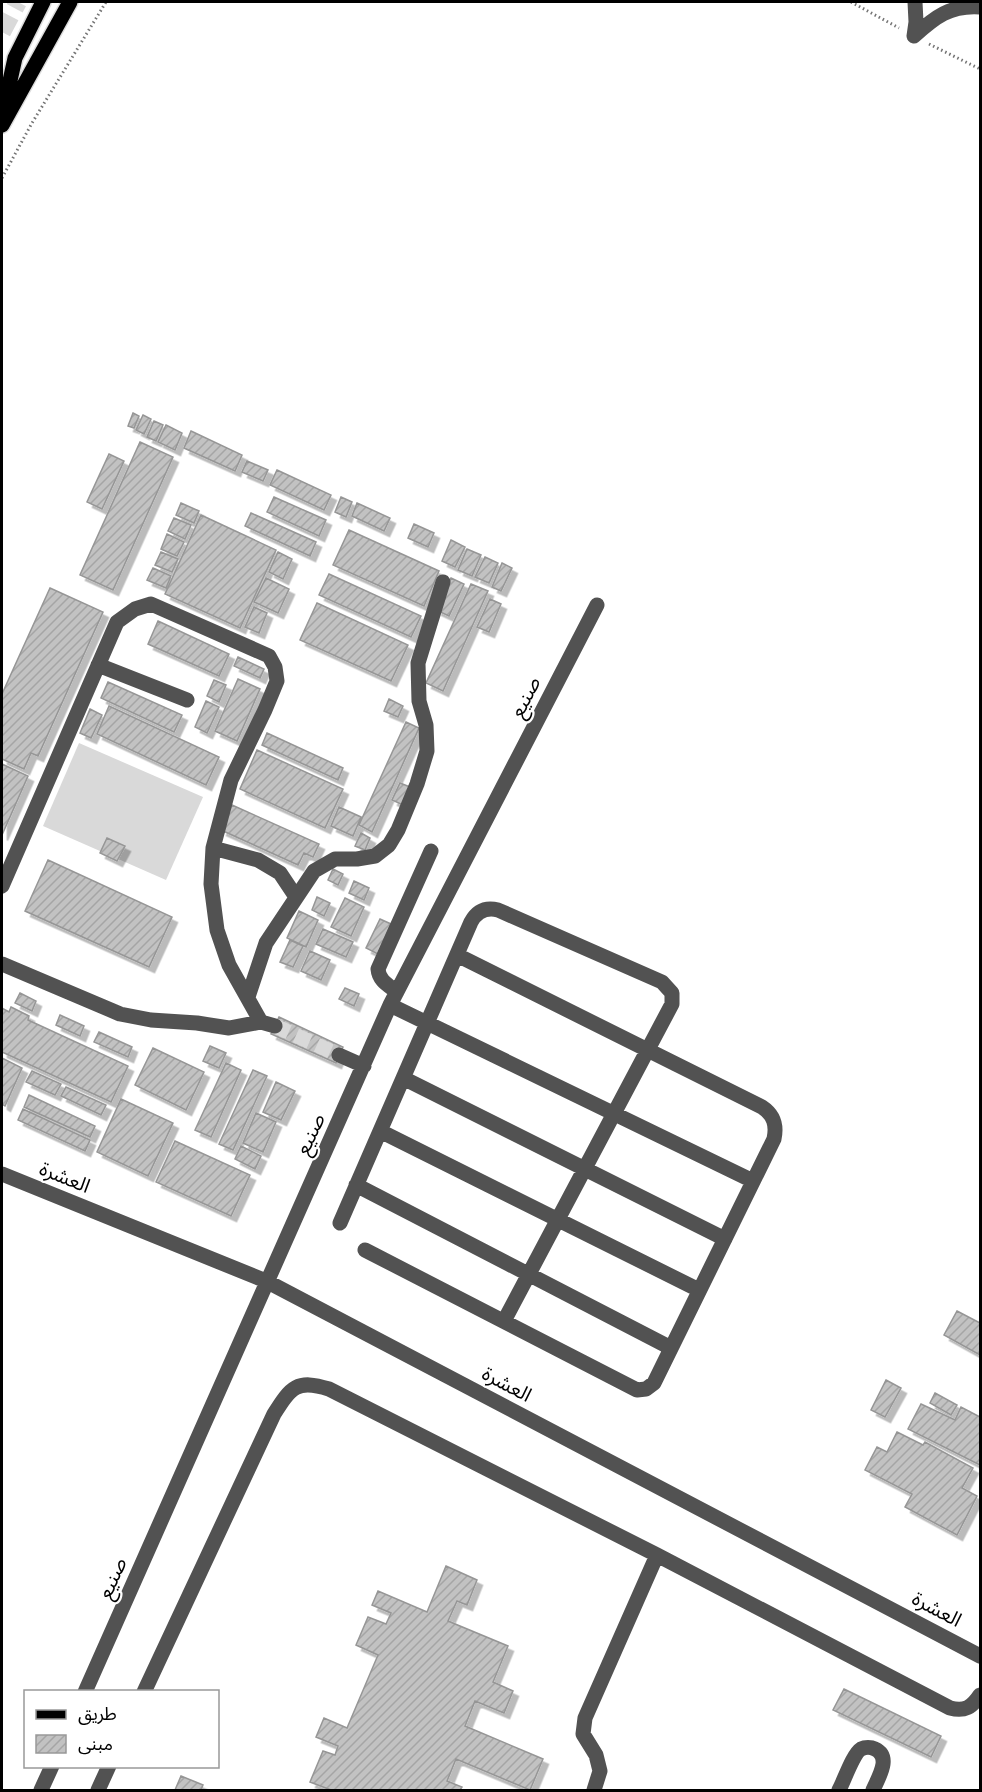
<svg xmlns="http://www.w3.org/2000/svg" width="982" height="1792" viewBox="0 0 982 1792" font-family="'Exo 2','Noto Sans Arabic',sans-serif">
  <defs>
    <pattern id="building-hatch" width="6" height="6" patternUnits="userSpaceOnUse" patternTransform="scale(1.5)"><rect width="6" height="6" fill="#c2c2c2"/><path d="M-1 1l2-2M0 6l6-6M5 7l2-2" fill="none" stroke="#a5a5a5"/></pattern>
    <filter id="shadow"><feDropShadow dx="5.5" dy="5.5" stdDeviation="0" flood-color="#0004"/></filter>
  </defs>
  <rect width="100%" height="100%" fill="#fff"/>
  <path fill="#d9d9d9" d="M79,743L203,797L166,880L43,826Z"/>
  <path fill="url(#building-hatch)" stroke="#969696" stroke-width="1.5" filter="url(#shadow)" d="M133,413L139,416L134,428L128,426Z
    M143,415L151,419L144,434L136,430Z
    M154,421L163,425L156,441L147,437Z
    M166,425L182,433L175,450L158,442Z
    M191,431L242,455L235,471L184,448Z
    M140,442L173,457L113,590L80,575Z
    M109,454L124,461L102,509L87,502Z
    M247,461L268,470L263,481L242,472Z
    M277,470L331,495L324,510L270,485Z
    M274,497L326,520L319,536L267,512Z
    M341,497L352,502L346,517L335,512Z
    M181,503L199,511L194,523L176,515Z
    M357,503L390,518L384,531L352,516Z
    M251,513L316,542L310,556L245,526Z
    M201,515L276,550L240,628L165,594Z
    M174,518L191,525L185,539L168,531Z
    M414,524L434,533L428,547L408,538Z
    M349,530L439,571L424,606L333,565Z
    M167,534L184,542L177,556L161,549Z
    M451,540L465,547L455,567L442,561Z
    M467,549L481,555L472,576L458,570Z
    M161,552L178,559L172,572L155,565Z
    M278,552L292,559L283,579L269,572Z
    M485,557L498,563L489,583L475,577Z
    M502,563L512,568L501,591L492,587Z
    M153,568L171,576L166,588L147,580Z
    M329,574L421,616L411,637L319,595Z
    M266,578L289,589L278,613L254,602Z
    M451,578L464,584L449,616L436,610Z
    M471,584L488,591L443,691L426,683Z
    M50,588L103,612L38,756L31,753L24,769L2,759V694Z
    M490,599L501,604L489,632L477,627Z
    M317,603L408,645L391,681L300,640Z
    M254,607L267,613L259,633L245,627Z
    M158,621L229,654L219,676L148,644Z
    M238,657L264,669L260,678L234,666Z
    M238,679L260,689L237,741L215,731Z
    M214,680L226,685L219,702L207,696Z
    M108,682L182,715L174,732L101,698Z
    M389,699L403,706L398,717L384,711Z
    M206,701L219,707L207,733L195,727Z
    M109,706L219,757L206,785L97,734Z
    M90,709L102,715L91,738L80,733Z
    M406,722L419,728L372,832L359,825Z
    M267,733L343,768L338,780L262,745Z
    M257,750L343,789L325,828L240,789Z
    M2,764L28,776L2,835Z
    M400,783L410,787L403,805L392,800Z
    M232,805L319,844L313,857L304,853L298,865L221,830Z
    M339,807L361,817L353,836L331,826Z
    M361,833L370,838L365,850L355,846Z
    M107,838L125,846L117,861L100,853Z
    M48,860L172,917L149,967L25,911Z
    M333,869L343,874L338,885L328,880Z
    M354,881L369,888L364,900L349,893Z
    M317,897L330,903L324,916L312,910Z
    M345,898L364,907L351,936L331,927Z
    M299,911L318,920L306,947L287,938Z
    M380,919L391,924L378,954L366,948Z
    M323,929L353,942L346,957L316,944Z
    M290,940L303,946L293,967L280,962Z
    M310,951L330,960L321,980L301,971Z
    M345,988L359,994L354,1006L339,999Z
    M20,993L36,1001L32,1011L15,1003Z
    M11,1007L29,1016L28,1020L128,1066L111,1102L2,1052V1008L9,1012Z
    M60,1015L84,1026L80,1036L56,1025Z
    M279,1017L343,1047L336,1063L271,1034Z
    M99,1032L132,1047L128,1057L94,1042Z
    M210,1046L226,1053L219,1068L203,1061Z
    M153,1048L204,1072L186,1110L135,1085Z
    M2,1058L22,1068L5,1106L2,1104Z
    M226,1063L241,1070L211,1137L195,1130Z
    M253,1070L267,1076L233,1150L219,1144Z
    M32,1071L61,1084L55,1095L26,1082Z
    M276,1082L295,1091L281,1120L263,1112Z
    M66,1087L106,1105L101,1115L61,1096Z
    M29,1095L95,1126L90,1137L24,1107Z
    M121,1099L173,1123L148,1176L97,1152Z
    M23,1109L90,1140L85,1151L18,1120Z
    M256,1113L276,1122L263,1152L243,1143Z
    M175,1141L250,1175L231,1216L156,1182Z
    M241,1146L261,1156L255,1169L235,1159Z
    M957,1311L980,1323V1355L944,1335Z
    M886,1380L901,1388L885,1417L871,1410Z
    M935,1393L957,1405L951,1415L930,1403Z
    M921,1404L955,1420L961,1407L980,1417V1465L908,1429Z
    M897,1432L923,1445L925,1442L973,1468L962,1488L977,1496L957,1535L905,1507L912,1494L865,1470L877,1447L887,1452Z
    M446,1566L477,1580L467,1605L457,1601L448,1621L508,1646L493,1682L513,1691L504,1713L475,1701L465,1726L543,1759L530,1790L456,1759L447,1781L462,1787L460,1790H331L310,1782L323,1751L335,1755L338,1746L316,1737L324,1718L347,1728L378,1655L356,1645L368,1617L386,1624L391,1613L372,1605L378,1591L427,1612Z
    M844,1689L941,1736L931,1757L833,1710Z
    M181,1776L203,1785L201,1790H175Z"/>
  <g fill="none" stroke-linecap="round" stroke-linejoin="round">
    <path stroke="#d9d9d9" stroke-width="15" stroke-dasharray="15 8" stroke-linecap="butt" d="M275,1026L339,1055"/>
    <path stroke="#d9d9d9" stroke-width="18" stroke-dasharray="18 9" stroke-linecap="butt" d="M2,32L18,2"/>
    <defs>
      <path id="major" d="M2,117L15,58L43,2
        M2,125L70,2"/>
    </defs>
    <use href="#major" stroke="#dbdbdb" stroke-width="18"/>
    <path stroke="#747474" stroke-width="3" stroke-dasharray="1.5 3" stroke-linecap="butt" d="M851,2L899,28
      M929,44L980,69
      M2,178L32,123L106,2"/>
    <path stroke="#525252" stroke-width="15" d="M914,36C935,17 950,5 980,7
      M914,36L916,22L915,2
      M98,665L187,700
      M213,848L258,860L280,873L296,897
      M2,886L117,622L135,609L151,604L269,656L275,667L277,681L265,710L231,780L213,848L211,884L217,930L229,965L261,1022
      M2,964L120,1014L151,1020L197,1023L229,1028L261,1022L275,1026
      M397,992C388,985 379,981 378,969L431,851
      M248,997L266,943L314,871L335,859H357L375,856L389,845L398,830L417,784L427,751L426,725L419,701L418,663L443,582
      M390,1005L753,1181
      M339,1055L364,1066
      M403,1078L725,1239
      M380,1131L699,1290
      M2,1174L266,1281L980,1656
      M356,1185L671,1348
      M340,1223L471,922C477,911 486,907 498,910L662,982L672,993V1004L504,1321
      M365,1250L637,1390L646,1389L654,1383L774,1139C777,1125 774,1115 762,1107L457,955
      M85,1692L390,1005L597,605
      M144,1692L274,1414C291,1387 297,1379 329,1389L657,1555L950,1708C965,1712 972,1707 980,1695
      M41,1790L52,1766
      M98,1790L109,1766
      M594,1790L600,1771L596,1755L583,1734L585,1718L657,1555
      M839,1790C844,1781 853,1754 861,1749C865,1747 871,1747 875,1749C892,1757 878,1778 873,1790"/>
    <use href="#major" stroke="#000" stroke-width="15"/>
  </g>
  <g text-anchor="middle" stroke-width="4.5" stroke-linejoin="round" paint-order="stroke">
    <g font-size="20" fill="#000" stroke="#fff">
      <text transform="translate(525 697) rotate(-63)" y="7">صنيع</text>
      <text transform="translate(310 1134) rotate(-65)" y="7">صنيع</text>
      <text transform="translate(65 1177) rotate(22)" y="7">العشرة</text>
      <text transform="translate(507 1384) rotate(28)" y="7">العشرة</text>
      <text transform="translate(112 1578) rotate(-66)" y="7">صنيع</text>
      <text transform="translate(937 1609) rotate(28)" y="7">العشرة</text>
    </g>
  </g>
  <rect width="982" height="1792" fill="none" stroke="#000000" stroke-width="6"/>
  <rect x="24" y="1690" width="195" height="78" fill="#ffffff" stroke="#999999" stroke-width="1.5"/>
  <rect x="36" y="1710" width="30" height="9" fill="#000000" stroke="#999999" stroke-width="1.5"/>
  <text x="78" y="1720" font-size="18" fill="#000000">طريق</text>
  <rect x="36" y="1735" width="30" height="18" fill="url(#building-hatch)" stroke="#999999" stroke-width="1.5"/>
  <text x="78" y="1750" font-size="18" fill="#000000">مبنى</text>
</svg>
